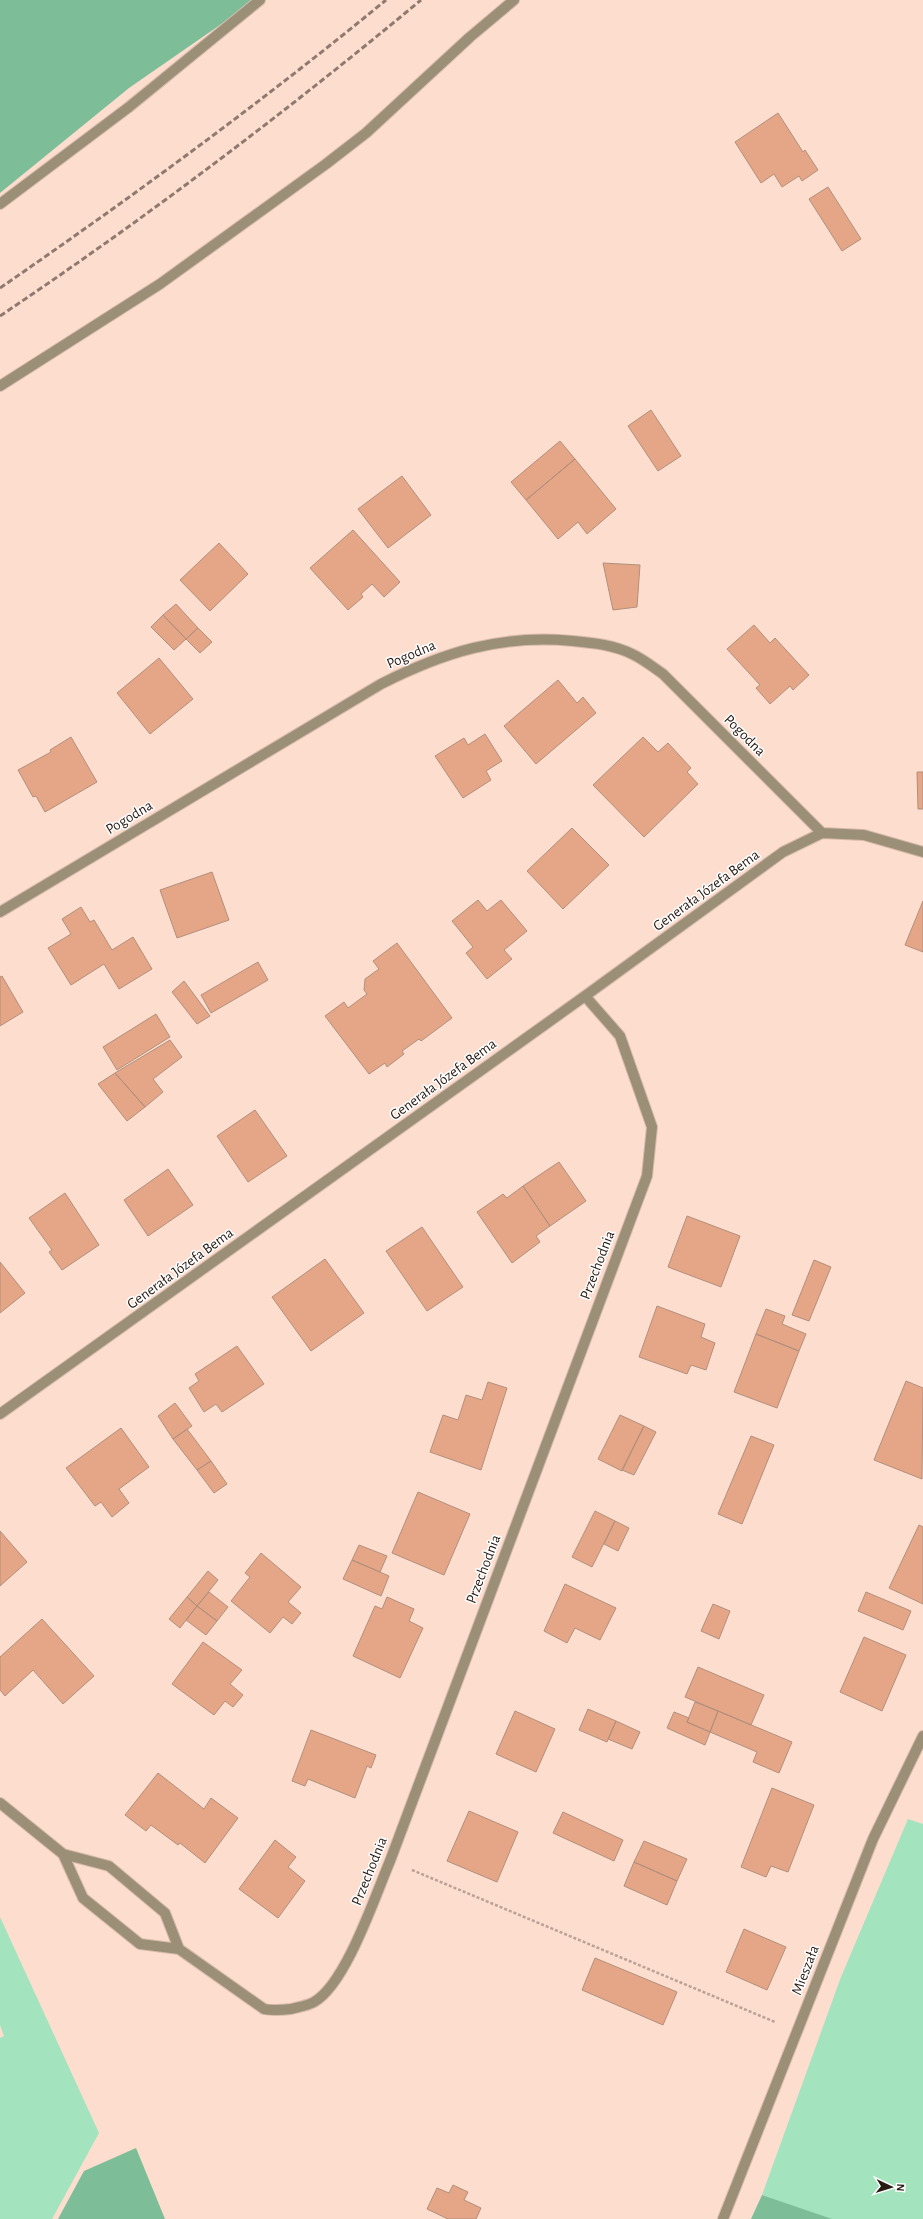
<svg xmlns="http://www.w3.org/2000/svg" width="923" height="2219" viewBox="0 0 923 2219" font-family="'Alegreya Sans',sans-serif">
  <rect width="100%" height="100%" fill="#fcddce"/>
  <path fill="#a3e3be" d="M908,1819L923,1824V2219H829L762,2195L841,1977Z
    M0,1917L99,2133L52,2219H0V2038L4,2036L0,2025Z"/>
  <path fill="#7dbe99" d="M0,0H256L129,88L0,193Z
    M136,2148L165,2219H58L84,2171Z
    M762,2195L832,2219H751Z"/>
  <path fill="#e4a687" stroke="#b28f7d" d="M778,113L803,152L805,150L818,170L802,181L799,176L782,187L774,174L761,183L735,142Z
    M828,187L861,239L842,251L809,199Z
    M651,410L681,456L658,471L628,426Z
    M560,441L575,459L526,500L511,482Z
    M575,459L616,509L587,534L578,522L558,539L526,500Z
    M402,476L431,515L388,548L358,509Z
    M353,530L400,582L384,597L372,584L361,594L363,597L348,610L310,568Z
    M219,543L248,574L210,611L180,580Z
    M603,563L640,565L637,607L613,610Z
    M176,604L198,628L186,639L163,615Z
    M163,615L186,639L174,650L151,627Z
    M754,625L770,643L775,638L809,675L793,690L790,686L770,704L756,688L760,685L727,649Z
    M198,628L212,642L200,653L186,639Z
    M159,658L193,699L150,734L117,693Z
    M558,680L577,703L583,697L596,713L536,764L504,726Z
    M485,734L502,761L486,771L491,780L463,798L435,756L464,738L468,745Z
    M71,737L97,782L45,812L36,796L33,797L18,770L51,752L50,750Z
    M643,737L658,752L668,743L691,768L687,772L698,784L644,837L593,785Z
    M917,772H923V809H918Z
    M572,828L609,865L563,909L527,871Z
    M212,872L229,920L177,938L160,890Z
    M478,900L487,911L501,900L527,931L504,950L512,959L487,979L466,953L473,947L452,921Z
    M923,901V952L905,945Z
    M81,907L90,922L94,920L112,950L133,937L152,969L119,989L104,964L71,985L48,948L71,934L62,919Z
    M397,943L452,1018L421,1041L419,1039L402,1051L404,1054L387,1067L385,1063L369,1074L325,1016L344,1002L348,1008L367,994L364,990L365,979L379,969L373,961Z
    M258,962L268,980L211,1013L201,995Z
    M2,976L23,1012L0,1026V977Z
    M184,981L210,1016L197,1024L172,992Z
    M156,1014L170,1037L117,1070L103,1047Z
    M170,1040L182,1057L153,1079L163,1092L145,1107L115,1073Z
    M115,1073L145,1107L127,1121L98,1084Z
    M255,1110L287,1156L248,1182L217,1136Z
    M559,1162L586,1201L550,1226L523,1186Z
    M168,1169L193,1205L148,1236L124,1200Z
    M523,1186L550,1226L536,1236L540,1242L512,1263L477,1212L503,1194L507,1198Z
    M65,1193L99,1245L62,1270L49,1252L52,1250L29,1218Z
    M687,1216L740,1236L721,1287L668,1267Z
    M422,1227L463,1287L427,1311L386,1251Z
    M325,1259L364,1313L311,1351L272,1297Z
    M814,1260L831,1267L809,1321L792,1315Z
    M0,1262L25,1293L0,1313Z
    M657,1306L705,1324L701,1337L715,1343L706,1370L691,1365L687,1374L639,1357Z
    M766,1309L785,1316L782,1324L806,1334L799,1351L756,1334Z
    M756,1334L799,1351L777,1408L734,1392Z
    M237,1346L264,1384L222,1412L216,1404L204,1412L189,1388L199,1381L195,1374Z
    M906,1381L923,1388L922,1479L874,1460Z
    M488,1382L507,1388L481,1470L430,1452L443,1415L458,1420L466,1395L482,1400Z
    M175,1403L192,1426L173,1439L158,1416Z
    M620,1415L644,1426L622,1471L598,1459Z
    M644,1426L656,1432L634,1475L622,1470Z
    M121,1428L149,1467L119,1489L129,1503L112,1517L101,1502L95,1506L66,1468Z
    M187,1429L211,1461L197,1470L173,1439Z
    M751,1436L774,1445L742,1524L718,1514Z
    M211,1461L227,1484L214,1493L197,1470Z
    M418,1492L470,1514L444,1575L392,1553Z
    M595,1511L615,1521L592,1567L572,1557Z
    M615,1521L629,1528L618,1551L604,1544Z
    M919,1525L923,1527V1604L889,1588Z
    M0,1531L27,1562L0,1586Z
    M359,1545L387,1556L380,1572L352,1560Z
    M261,1553L301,1587L288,1602L301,1613L292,1624L283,1617L270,1633L231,1601L250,1577L245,1573Z
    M352,1560L389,1576L381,1596L343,1579Z
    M208,1571L218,1580L197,1606L187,1597Z
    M565,1584L616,1608L600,1640L575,1628L567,1643L544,1631Z
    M209,1592L228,1607L217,1621L197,1606Z
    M866,1592L911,1611L903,1630L858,1611Z
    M187,1597L197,1606L180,1628L169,1619Z
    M387,1597L414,1609L409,1621L423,1628L400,1678L353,1656L375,1606L382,1609Z
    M713,1604L730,1611L719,1639L701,1631Z
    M197,1606L217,1621L206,1635L186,1620Z
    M42,1619L94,1676L63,1704L33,1670L5,1696L0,1690V1657Z
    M864,1637L906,1655L882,1711L840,1692Z
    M203,1642L242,1670L230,1684L243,1695L233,1707L225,1701L214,1715L172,1684Z
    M698,1667L764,1695L751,1725L685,1697Z
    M695,1702L718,1711L710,1732L687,1722Z
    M588,1709L616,1721L607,1742L579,1730Z
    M515,1711L555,1729L536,1772L496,1754Z
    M718,1711L792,1742L779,1773L753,1762L757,1752L710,1732Z
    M674,1712L689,1718L687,1722L710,1732L705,1745L667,1728Z
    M616,1721L640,1732L632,1749L608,1739Z
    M311,1730L376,1755L371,1768L367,1766L355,1798L308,1779L305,1786L292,1781Z
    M158,1773L204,1809L211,1798L238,1818L205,1863L180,1843L178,1845L151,1825L146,1831L125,1815Z
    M772,1788L814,1805L788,1872L771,1866L766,1877L741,1867Z
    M469,1811L518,1832L497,1882L447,1861Z
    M563,1812L623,1840L614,1861L553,1833Z
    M275,1840L296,1857L288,1867L305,1881L278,1918L239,1889Z
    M644,1841L687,1859L677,1881L634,1862Z
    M634,1862L677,1881L667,1905L624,1886Z
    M744,1929L786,1947L767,1990L726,1972Z
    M595,1958L677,1992L663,2025L582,1990Z
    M453,2185L468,2192L464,2200L481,2208L476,2219H448L427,2209L437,2188L449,2193Z"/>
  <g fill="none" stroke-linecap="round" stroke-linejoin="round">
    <defs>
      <path id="minor" d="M0,204L129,107L260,0
        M0,386L160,284L326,164L366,133L470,37L514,0
        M0,912L381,684C444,652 502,634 573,641C594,643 614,645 632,654C643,659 653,667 663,674L822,833
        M0,1414L585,996L783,852L822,833L864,835L923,852
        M0,1803L63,1854L109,1866L165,1913L179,1949
        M63,1854L83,1898L140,1944L179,1949L264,2009C273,2011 282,2010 291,2009C298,2007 307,2006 314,2002C346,1984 375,1896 390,1861L647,1176L652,1127L620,1036L585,996
        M723,2219L873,1839L923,1736"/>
    </defs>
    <use href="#minor" stroke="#d6baac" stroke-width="12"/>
    <path stroke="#bba195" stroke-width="2.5" stroke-dasharray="3 2" stroke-linecap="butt" d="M412,1870L775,2022"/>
    <use href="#minor" stroke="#9b9077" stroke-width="10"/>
    <path stroke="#907a6f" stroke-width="3" stroke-dasharray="6 3" stroke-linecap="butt" d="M0,288C132,197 262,102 386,0
      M0,316C146,218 286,112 421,0"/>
  </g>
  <g text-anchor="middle" stroke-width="3" stroke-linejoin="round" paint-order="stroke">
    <g font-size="15" fill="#271a13" stroke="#fff">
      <text transform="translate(411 654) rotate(-23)" y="5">Pogodna</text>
      <text transform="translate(745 735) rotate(45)" y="5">Pogodna</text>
      <text transform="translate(129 817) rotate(-31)" y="5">Pogodna</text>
      <text transform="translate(706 890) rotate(-36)" y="5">Generała Józefa Bema</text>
      <text transform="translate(443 1079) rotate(-36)" y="5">Generała Józefa Bema</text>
      <text transform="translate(597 1265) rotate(-69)" y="5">Przechodnia</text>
      <text transform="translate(180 1268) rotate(-36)" y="5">Generała Józefa Bema</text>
      <text transform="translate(483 1569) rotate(-69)" y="5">Przechodnia</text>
      <text transform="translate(369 1871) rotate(-68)" y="5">Przechodnia</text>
      <text transform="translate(805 1970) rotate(-69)" y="5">Mieszała</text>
    </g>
  </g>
  <g transform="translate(891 2187) rotate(94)" stroke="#ffffff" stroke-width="3" paint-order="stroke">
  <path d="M0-3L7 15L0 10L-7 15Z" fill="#271a13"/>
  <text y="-6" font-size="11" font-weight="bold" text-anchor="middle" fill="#271a13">N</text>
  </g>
</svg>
